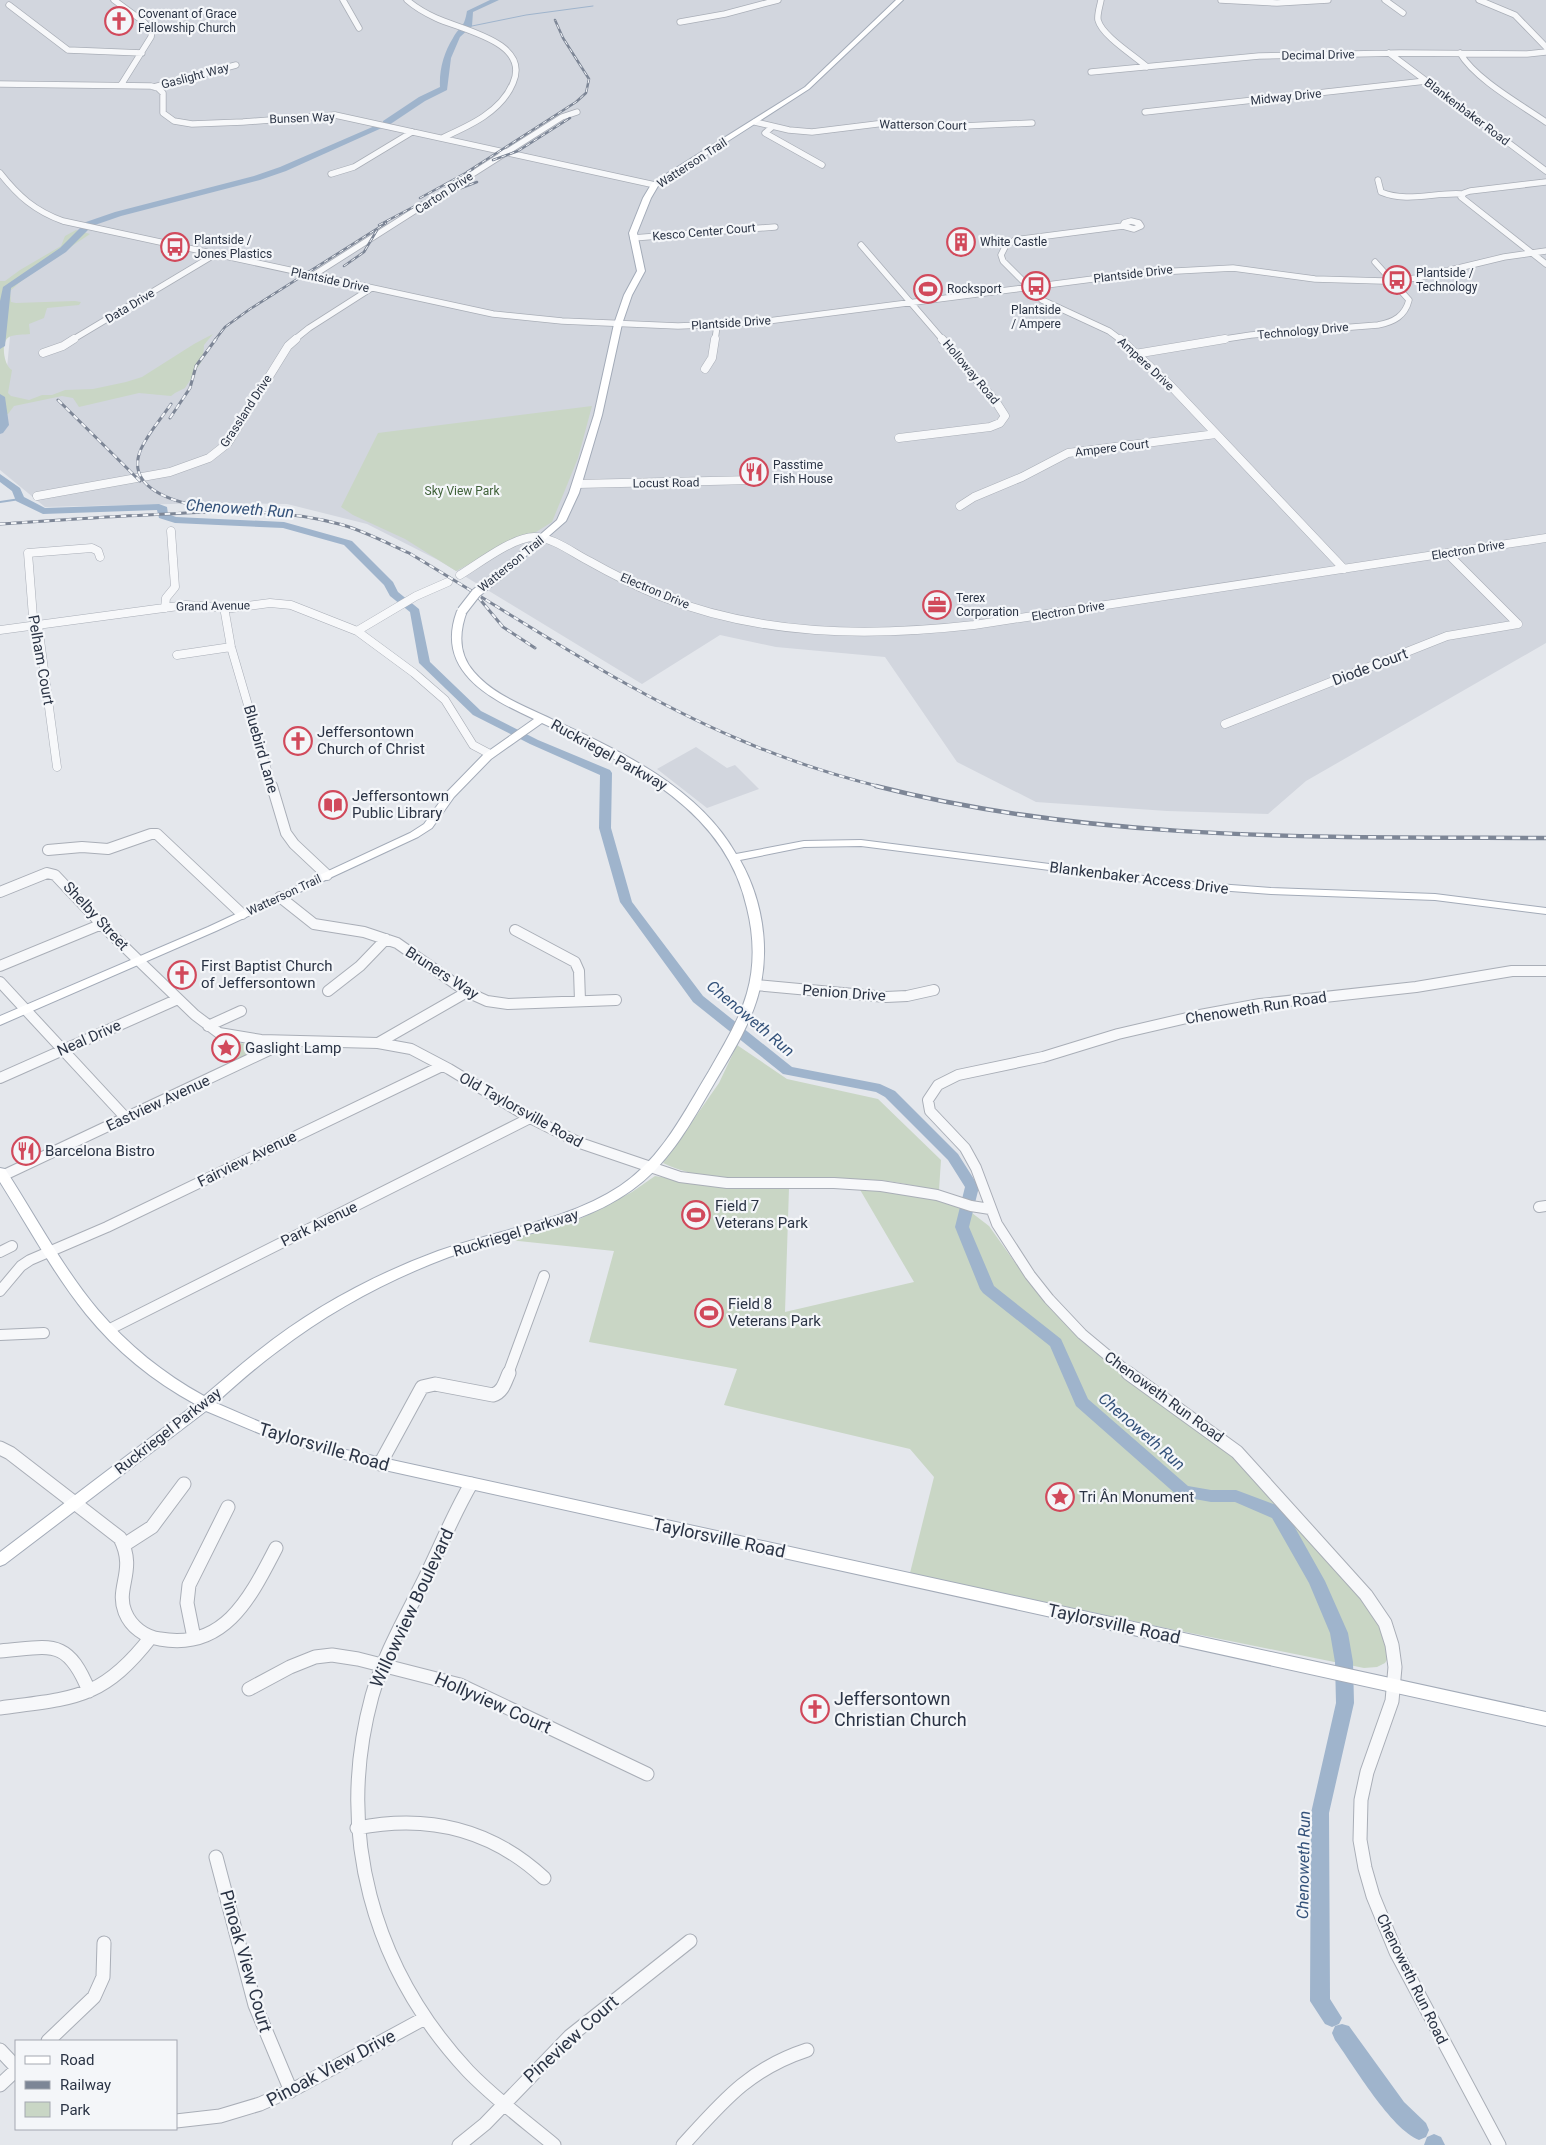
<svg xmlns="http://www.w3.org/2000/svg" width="1546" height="2145" viewBox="0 0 1546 2145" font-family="Roboto,sans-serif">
  <rect width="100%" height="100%" fill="#e4e7ec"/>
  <path fill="#d2d6de" d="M0,0H1546V643L1306,781L1268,814L1167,811L1036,802L957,762L885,657L776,647L720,635L642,684L438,560L367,524L287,504L213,503L45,507L0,470V392L7,368L13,305L0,290Z
    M696,747L727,768L735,765L759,789L707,808L657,769Z"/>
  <path fill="#c9d6c5" d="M76,230L90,234L27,276L10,291L11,302L16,303L75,301L81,302L79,305L47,308L44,318L29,324L30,334C24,335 15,334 9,337C0,342 4,366 12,370L8,393L11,396L29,400L42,395H52L65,390L93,389L126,382L142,377L194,344L213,334L204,345L203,359L189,382L185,388L175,393L171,396L139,393L79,407L73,398L62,396L14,406L8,414L0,413V281H5L20,270L61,246L65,236Z
    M592,406L578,458L552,522L536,532L525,535L456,571L405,539L353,515L341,507L378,433Z
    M218,1039L268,1048L240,1059L230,1061L212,1043Z
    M737,1045L787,1079L878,1099L941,1160L939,1190C918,1187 896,1181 875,1180C810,1178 722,1191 663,1163L719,1083Z
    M655,1176L697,1183L789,1188L785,1312L914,1282L859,1188L919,1196L945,1202L972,1213L989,1226L1021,1271L1075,1332L1127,1379L1235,1458L1370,1610L1386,1641L1388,1658L1385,1663L1377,1667L1364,1668L1156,1626L910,1573L934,1477L910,1449L724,1405L737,1369L589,1342L614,1251L509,1240L576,1221L632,1192Z"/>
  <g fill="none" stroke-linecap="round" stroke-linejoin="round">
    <path stroke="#9fb4cc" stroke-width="1" d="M467,27L526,15L593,6"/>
    <path stroke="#9fb4cc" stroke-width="2" d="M0,502L20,499"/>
    <path fill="#9fb4cc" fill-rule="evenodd" d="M490,0H499L473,12L472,26L460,37L451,58L447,90L425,101L389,125H383V121L419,97L440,87C439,70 444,52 453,38C461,24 464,29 467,11Z
      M377,125L384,127L286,171L260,180L121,216L92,226L66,252L11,288L5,346L0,349V301L3,287L60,248L86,222L115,212L254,176L280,167Z
      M0,394L5,397L9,425L3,433L0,434Z
      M0,474L20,488L24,497L45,508L159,504L167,507L168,514L176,517L284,522L352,541L393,582L398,592L419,609L430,662L481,711L538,740L610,770L612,773L611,828L632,902L703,996L792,1067L880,1084L895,1091L958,1154L979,1187L969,1227L994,1286L1061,1339L1088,1399L1188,1486L1211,1490H1236L1284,1508L1325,1581L1348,1633L1353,1662L1354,1703L1329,1813L1330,1999L1342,2018L1339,2024L1332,2027L1325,2024L1310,2001L1311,1813L1336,1703L1335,1662L1330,1633L1309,1583L1272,1518L1235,1502H1211L1178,1496L1076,1406L1050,1346L983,1293L980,1289L955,1227L965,1187L948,1160L885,1097L876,1092L783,1074L693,1002L620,902L599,828L600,775L530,744L473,715L419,663L410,612L390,596L384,585L344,545L283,528L175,523L159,518L157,510L43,514L16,501L12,491L0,482Z
      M1342,2024L1349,2026L1404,2102L1426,2123L1429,2130L1426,2137L1419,2140C1391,2129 1354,2066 1335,2040L1332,2033L1335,2026Z
      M1434,2134L1441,2137L1445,2145H1424L1427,2137Z"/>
    <defs>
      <path id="minor-far3" d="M114,0L144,22L152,31L151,37L121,85
        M343,0L359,28
        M407,0C416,8 425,13 436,18C462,30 531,42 513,83C501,112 469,126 442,138
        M1101,0C1100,6 1097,14 1098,20C1102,36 1135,56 1147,67
        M1221,0L1277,3L1328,0
        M1385,0L1403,13
        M1479,0L1515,15L1546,47
        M9,5L68,50L142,53
        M680,22L725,14L778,0
        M1389,53L1546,171
        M1460,53C1475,79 1520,104 1546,122
        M1091,72L1259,56L1400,53L1527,54L1546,52
        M0,84L151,86L158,88L163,93V113L174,121L192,124L243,122L335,115L655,185
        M154,87L236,65
        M1145,112L1426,81
        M755,122L789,130L812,132L885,123L963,126L1032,123
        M772,127L765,133L822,165
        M0,173C18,196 35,211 63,221L493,314L562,321L678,326L753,323L1139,273L1233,268L1315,279L1383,281L1417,278L1504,257L1546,251
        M331,174L354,167L412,132
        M1378,180L1381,192C1407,203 1435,192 1462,194
        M1546,182L1470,191L1464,193L1461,197L1546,264
        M1131,221L1139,223L1141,226L1134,229L1123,226L1124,223Z
        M633,238L775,227
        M861,245L943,340
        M312,276L562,117L577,112
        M72,340L214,255
        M294,340L309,328L370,289
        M715,340L717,326
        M1121,340L1109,331L1042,300L1003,261L1001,255L1006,245L1015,240L1123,226
        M1218,340L1251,335L1378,325C1394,322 1405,316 1409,300L1375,262"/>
      <path id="minor-far2" d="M1120,339L1170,385L1344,569
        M43,353L63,346L74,339
        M1135,354L1225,339
        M705,369L712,358L715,339
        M899,438L990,427L1000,423L1005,416L996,402L942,339
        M577,484L754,480
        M37,496L170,472L209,458L228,443L288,346L296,339
        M960,506L974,497L1022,477L1068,453L1216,434
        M1447,553L1518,624
        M460,575C478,564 513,537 534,537C553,537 573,553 589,561C612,574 636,586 660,596C761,636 868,637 974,625L1546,538
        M224,607L231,647L272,787
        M165,608L166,598L175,587L171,531
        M0,630L186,605L232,608L270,603L291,605L357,631L414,673L445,700L473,745L490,754
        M357,631L416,596L448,582
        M177,655L231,647
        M1225,724L1447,636L1518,624
        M57,767L38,625L33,617L28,553L92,548L98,551L100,557"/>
      <path id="minor-far1" d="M272,786L286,833L294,844L327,875
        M48,850L82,847L108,849L151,834H157L242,914
        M0,892L47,873L55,875L108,931L195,1015L219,1033L261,1040L378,1043L411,1049L449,1069L530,1118L580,1143L680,1177L727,1183H834L881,1186L937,1195L971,1206L990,1209
        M280,897L314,924L364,932L397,943L467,992L487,1001L508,1004L616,1000
        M515,930L575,962L579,971L580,1001
        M0,966L102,924
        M0,982L126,1118
        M755,985L886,997L907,996L934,990
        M328,991L360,966L386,939
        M208,1026L241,1011
        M378,1043L467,992
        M0,1078L178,999
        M2,1176L284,1043
        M1539,1207L1546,1206
        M0,1252L12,1246
        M0,1291L21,1266L30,1260L107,1227L442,1066
        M108,1330L530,1118
        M0,1335L44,1333
        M508,1374L544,1276
        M1130,1374L1082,1334L1049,1299L1030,1275L997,1224L976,1168L965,1148L930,1111L928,1100L938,1085L958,1075L1043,1057L1118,1034L1200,1015L1260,1004L1416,987L1512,971H1546"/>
      <path id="minor" d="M1128,1373L1237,1452L1366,1595L1385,1623L1392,1645L1395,1667L1392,1701L1367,1772L1361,1800L1360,1840L1365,1868L1373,1896L1396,1952L1499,2145
        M0,1448L10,1453L120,1538C137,1571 115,1587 125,1612C131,1627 145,1637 160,1639C225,1651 251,1596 276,1548
        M380,1464L422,1387L435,1384L493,1395C503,1392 505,1382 509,1373
        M471,1484C454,1513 441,1545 426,1576C407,1615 384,1654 372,1696C335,1832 372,1968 468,2071C494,2098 525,2121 554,2145
        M124,1545L152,1527L184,1484
        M194,1638L187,1603L189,1585L228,1507
        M0,1651C51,1647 67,1637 89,1691
        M249,1689L290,1667L315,1657L332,1655L358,1659L460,1685L647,1774
        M0,1708C74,1698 102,1700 151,1637
        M357,1828C427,1814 491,1829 544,1878
        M216,1857L255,2005L291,2091
        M48,2041L94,1997L103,1977L104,1943
        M0,2050L16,2067
        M0,2085L16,2070
        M176,2121L220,2116L260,2104L298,2087L425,2018
        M459,2145L485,2124L570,2036L690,1941
        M683,2145C723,2101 749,2069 807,2050"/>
      <path id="major" d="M896,0H903L809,89L658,186L651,198L637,233L645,271L632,295L622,324L602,415L579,493L566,521L502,577H496V573L557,520L569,493L594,415L614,324L624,295L637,271L629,233L643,198L652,183L805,87Z
        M462,608L467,611C459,632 458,654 474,672C493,694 520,704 545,716C614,748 697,785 736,854L804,841L861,840L1191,882L1271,888L1435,894L1546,908V914L1435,900L1271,894L1191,888L861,846L804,847L740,860C765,904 772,960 754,1008C743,1038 724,1066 708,1094C687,1130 666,1166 632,1190C578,1229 510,1235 449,1257C388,1280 330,1311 278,1351C256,1367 236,1385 216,1403L283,1432L346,1450L1546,1712V1726L380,1469L273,1439L206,1411L5,1564L0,1566V1552L195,1404C153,1381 116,1351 86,1314C53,1273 28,1226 0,1182V1168L5,1169C35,1215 62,1267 98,1310C128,1345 164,1374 204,1396C222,1381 240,1365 258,1351C312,1308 373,1275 438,1251C499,1229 565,1222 620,1186C662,1158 684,1112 709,1071C723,1046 739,1021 747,993C755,965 754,936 747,908C725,807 626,763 542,723L491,759L454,797L432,828L418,837L216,931L0,1025V1016L208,927L410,833L424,824L446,793L483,755L534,719C488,698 435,670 457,611Z"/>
    </defs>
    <use href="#minor-far3" stroke="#a9aeb7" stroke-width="7"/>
    <use href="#minor-far2" stroke="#a9aeb7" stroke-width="9"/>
    <use href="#minor-far1" stroke="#a9aeb7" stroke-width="12"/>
    <use href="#minor" stroke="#a9aeb7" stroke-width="15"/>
    <use href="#major" stroke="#a3abb8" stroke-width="2"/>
    <use href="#minor-far3" stroke="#f7f8fa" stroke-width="5.5"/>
    <use href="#minor-far2" stroke="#f7f8fa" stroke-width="8"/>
    <use href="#minor-far1" stroke="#f7f8fa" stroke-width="10"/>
    <use href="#minor" stroke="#f7f8fa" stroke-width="13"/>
    <use href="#major" fill="#fff" fill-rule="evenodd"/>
    <defs>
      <path id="rail-far2" d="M493,160L518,151L570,118
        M467,172L576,102L586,93L589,79L563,38L555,20
        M420,198L473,169
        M379,225L419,204L477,182
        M344,266L364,252L377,230
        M215,340L225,327L250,309L386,223"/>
      <path id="rail-far1" d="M58,400L140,481
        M171,404C161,419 148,433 141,449C124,488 174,502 203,507
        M170,418L190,388L196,366L216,339
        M0,524C49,521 98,517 147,515C213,511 279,507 343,525C366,532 387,543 409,553C517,617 622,690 738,739C784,759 833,775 881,787
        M478,597L503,627L535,648"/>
      <path id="rail" d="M876,786C1095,842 1322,837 1546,838"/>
    </defs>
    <use href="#rail-far2" stroke="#7d8696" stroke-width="2.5"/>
    <use href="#rail-far1" stroke="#7d8696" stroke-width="3"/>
    <use href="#rail" stroke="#7d8696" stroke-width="4.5"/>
    <use href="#rail-far2" stroke="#f4f6f9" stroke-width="1" stroke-dasharray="4.5" stroke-linecap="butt"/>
    <use href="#rail-far1" stroke="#f4f6f9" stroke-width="2" stroke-dasharray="5.5" stroke-linecap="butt"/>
    <use href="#rail" stroke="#f4f6f9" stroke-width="2.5" stroke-dasharray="8" stroke-linecap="butt"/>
    <defs>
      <path id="major-bridge" d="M462,611L476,593L499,575"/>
    </defs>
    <use href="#major-bridge" stroke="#a3abb8" stroke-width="11" stroke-linecap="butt"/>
    <use href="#major-bridge" stroke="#fff" stroke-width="9"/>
  </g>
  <defs>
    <symbol id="church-ring" viewBox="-11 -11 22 22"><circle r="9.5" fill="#f4f6f9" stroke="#d1495b" stroke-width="1.5"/><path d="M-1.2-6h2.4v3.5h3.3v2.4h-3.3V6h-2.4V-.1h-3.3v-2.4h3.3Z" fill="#d1495b"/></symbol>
    <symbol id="building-ring" viewBox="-11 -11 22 22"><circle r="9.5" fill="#f4f6f9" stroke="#d1495b" stroke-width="1.5"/><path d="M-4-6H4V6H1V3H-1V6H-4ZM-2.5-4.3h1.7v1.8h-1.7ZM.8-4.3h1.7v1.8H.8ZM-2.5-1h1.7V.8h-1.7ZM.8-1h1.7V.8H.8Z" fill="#d1495b"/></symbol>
    <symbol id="bus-ring" viewBox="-11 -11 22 22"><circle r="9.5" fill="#f4f6f9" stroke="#d1495b" stroke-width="1.5"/><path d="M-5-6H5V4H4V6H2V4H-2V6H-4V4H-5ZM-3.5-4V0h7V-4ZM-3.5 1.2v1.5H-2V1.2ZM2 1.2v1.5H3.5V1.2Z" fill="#d1495b"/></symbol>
    <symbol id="stadium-ring" viewBox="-11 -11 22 22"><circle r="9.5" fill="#f4f6f9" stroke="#d1495b" stroke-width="1.5"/><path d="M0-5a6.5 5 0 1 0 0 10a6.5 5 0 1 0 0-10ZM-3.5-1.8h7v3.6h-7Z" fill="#d1495b"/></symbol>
    <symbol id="restaurant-ring" viewBox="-11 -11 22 22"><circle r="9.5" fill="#f4f6f9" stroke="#d1495b" stroke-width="1.5"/><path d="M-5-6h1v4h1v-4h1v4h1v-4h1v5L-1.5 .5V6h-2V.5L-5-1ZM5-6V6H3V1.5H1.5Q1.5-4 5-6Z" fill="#d1495b"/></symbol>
    <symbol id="office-ring" viewBox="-11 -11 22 22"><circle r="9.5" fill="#f4f6f9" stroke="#d1495b" stroke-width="1.5"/><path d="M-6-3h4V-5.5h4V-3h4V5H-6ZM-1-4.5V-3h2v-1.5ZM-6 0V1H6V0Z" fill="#d1495b"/></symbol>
    <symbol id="library-ring" viewBox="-11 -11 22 22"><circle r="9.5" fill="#f4f6f9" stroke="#d1495b" stroke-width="1.5"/><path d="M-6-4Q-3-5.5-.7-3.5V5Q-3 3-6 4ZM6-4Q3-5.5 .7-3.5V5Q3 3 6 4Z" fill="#d1495b"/></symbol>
    <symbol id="sight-ring" viewBox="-11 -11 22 22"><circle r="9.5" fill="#f4f6f9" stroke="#d1495b" stroke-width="1.5"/><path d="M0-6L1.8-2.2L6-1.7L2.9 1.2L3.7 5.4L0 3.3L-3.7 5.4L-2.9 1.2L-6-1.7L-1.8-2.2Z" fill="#d1495b"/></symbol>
  </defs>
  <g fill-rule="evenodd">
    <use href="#church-ring" x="103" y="5" width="32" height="32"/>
    <use href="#building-ring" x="945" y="226" width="32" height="32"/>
    <use href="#bus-ring" x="159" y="231" width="32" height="32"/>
    <use href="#bus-ring" x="1381" y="264" width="32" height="32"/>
    <use href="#bus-ring" x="1020" y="270" width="32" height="32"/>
    <use href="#stadium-ring" x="912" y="273" width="32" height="32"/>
    <use href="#restaurant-ring" x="738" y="456" width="32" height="32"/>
    <use href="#office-ring" x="921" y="589" width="32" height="32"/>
    <use href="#church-ring" x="282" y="725" width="32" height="32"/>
    <use href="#library-ring" x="317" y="789" width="32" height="32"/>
    <use href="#church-ring" x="166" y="959" width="32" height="32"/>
    <use href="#sight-ring" x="210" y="1032" width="32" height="32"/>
    <use href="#restaurant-ring" x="10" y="1135" width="32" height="32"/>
    <use href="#stadium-ring" x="680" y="1199" width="32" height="32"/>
    <use href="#stadium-ring" x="693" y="1297" width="32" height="32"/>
    <use href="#sight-ring" x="1044" y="1481" width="32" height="32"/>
    <use href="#church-ring" x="799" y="1693" width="32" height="32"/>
  </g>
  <g text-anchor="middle" stroke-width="4.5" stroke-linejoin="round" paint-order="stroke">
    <g font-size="12" fill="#2b3445" stroke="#f4f6f9" text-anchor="start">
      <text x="138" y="18">Covenant of Grace<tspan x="138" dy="14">Fellowship Church</tspan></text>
      <text x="194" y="244">Plantside /<tspan x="194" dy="14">Jones Plastics</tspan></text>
      <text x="980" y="246">White Castle</text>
      <text x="1416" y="277">Plantside /<tspan x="1416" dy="14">Technology</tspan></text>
      <text x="947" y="293">Rocksport</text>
      <text x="1036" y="314" text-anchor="middle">Plantside<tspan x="1036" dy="14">/ Ampere</tspan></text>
      <text x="773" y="469">Passtime<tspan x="773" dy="14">Fish House</tspan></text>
      <text x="956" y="602">Terex<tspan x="956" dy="14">Corporation</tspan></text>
    </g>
    <g font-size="12" fill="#2b3445" stroke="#f4f6f9">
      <text transform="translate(1318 55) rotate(-1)" y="4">Decimal Drive</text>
      <text transform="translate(195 76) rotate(-15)" y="4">Gaslight Way</text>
      <text transform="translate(1286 97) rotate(-6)" y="4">Midway Drive</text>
      <text transform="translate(1467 112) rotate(37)" y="4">Blankenbaker Road</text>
      <text transform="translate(302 118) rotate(-2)" y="4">Bunsen Way</text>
      <text transform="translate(923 125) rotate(1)" y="4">Watterson Court</text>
      <text transform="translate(692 163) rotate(-33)" y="4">Watterson Trail</text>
      <text transform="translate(444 193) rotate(-33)" y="4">Carton Drive</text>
      <text transform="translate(704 232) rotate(-5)" y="4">Kesco Center Court</text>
      <text transform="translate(1133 274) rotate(-7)" y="4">Plantside Drive</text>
      <text transform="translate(330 280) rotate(12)" y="4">Plantside Drive</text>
      <text transform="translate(130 306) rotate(-31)" y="4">Data Drive</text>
      <text transform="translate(731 323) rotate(-4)" y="4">Plantside Drive</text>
      <text transform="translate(1303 331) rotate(-5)" y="4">Technology Drive</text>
      <text transform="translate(1146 364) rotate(43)" y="4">Ampere Drive</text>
      <text transform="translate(971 372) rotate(50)" y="4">Holloway Road</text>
      <text transform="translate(246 411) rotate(-57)" y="4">Grassland Drive</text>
      <text transform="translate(1112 448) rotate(-7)" y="4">Ampere Court</text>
      <text transform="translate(666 483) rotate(-1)" y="4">Locust Road</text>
      <text transform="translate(1468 550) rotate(-9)" y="4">Electron Drive</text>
      <text transform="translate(511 564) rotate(-39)" y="4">Watterson Trail</text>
      <text transform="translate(655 591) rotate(23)" y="4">Electron Drive</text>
      <text transform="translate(213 606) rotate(-1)" y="4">Grand Avenue</text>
      <text transform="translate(1068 611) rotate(-9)" y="4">Electron Drive</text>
      <text transform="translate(284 895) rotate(-25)" y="4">Watterson Trail</text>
    </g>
    <g font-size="12" fill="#3f6138" stroke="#f4f6f9">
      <text x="462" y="495">Sky View Park</text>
    </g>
    <g font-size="15" fill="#2b3445" stroke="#f4f6f9">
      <text transform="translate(41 660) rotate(80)" y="5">Pelham Court</text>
      <text transform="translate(1370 667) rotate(-21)" y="5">Diode Court</text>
      <text transform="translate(261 749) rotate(74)" y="5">Bluebird Lane</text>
      <text transform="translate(609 755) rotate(29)" y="5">Ruckriegel Parkway</text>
      <text transform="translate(1139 878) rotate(7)" y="5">Blankenbaker Access Drive</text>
      <text transform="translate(96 916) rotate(47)" y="5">Shelby Street</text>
      <text transform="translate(442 973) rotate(33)" y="5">Bruners Way</text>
      <text transform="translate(844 993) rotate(4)" y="5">Penion Drive</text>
      <text transform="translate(1256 1008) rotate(-9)" y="5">Chenoweth Run Road</text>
      <text transform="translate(89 1038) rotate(-24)" y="5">Neal Drive</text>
      <text transform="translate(158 1103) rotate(-25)" y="5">Eastview Avenue</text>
      <text transform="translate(521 1110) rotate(29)" y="5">Old Taylorsville Road</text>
      <text transform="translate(247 1159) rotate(-26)" y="5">Fairview Avenue</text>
      <text transform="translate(319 1224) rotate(-26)" y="5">Park Avenue</text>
      <text transform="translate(516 1233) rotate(-17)" y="5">Ruckriegel Parkway</text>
      <text transform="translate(1164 1397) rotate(36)" y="5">Chenoweth Run Road</text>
      <text transform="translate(168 1431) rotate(-38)" y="5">Ruckriegel Parkway</text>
      <text transform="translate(1412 1979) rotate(64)" y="5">Chenoweth Run Road</text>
    </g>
    <g font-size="15" fill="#2b3445" stroke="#f4f6f9" text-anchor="start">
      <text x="317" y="737">Jeffersontown<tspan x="317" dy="17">Church of Christ</tspan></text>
      <text x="352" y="801">Jeffersontown<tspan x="352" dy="17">Public Library</tspan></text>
      <text x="201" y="971">First Baptist Church<tspan x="201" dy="17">of Jeffersontown</tspan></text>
      <text x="245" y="1053">Gaslight Lamp</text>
      <text x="45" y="1156">Barcelona Bistro</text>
      <text x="715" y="1211">Field 7<tspan x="715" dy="17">Veterans Park</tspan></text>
      <text x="728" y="1309">Field 8<tspan x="728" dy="17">Veterans Park</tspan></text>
      <text x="1079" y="1502">Tri Ân Monument</text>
    </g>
    <g font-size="16" font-style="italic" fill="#34527a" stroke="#f4f6f9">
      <text transform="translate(240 508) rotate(4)" y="6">Chenoweth Run</text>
      <text transform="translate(751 1018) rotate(40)" y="6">Chenoweth Run</text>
      <text transform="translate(1142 1431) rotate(41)" y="6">Chenoweth Run</text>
      <text transform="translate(1303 1865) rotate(-89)" y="6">Chenoweth Run</text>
    </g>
    <g font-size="18" fill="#2b3445" stroke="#f4f6f9">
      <text transform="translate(324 1447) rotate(16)" y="6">Taylorsville Road</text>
      <text transform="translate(719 1538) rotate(12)" y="6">Taylorsville Road</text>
      <text transform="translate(412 1608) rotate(-65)" y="6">Willowview Boulevard</text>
      <text transform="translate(1114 1624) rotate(12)" y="6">Taylorsville Road</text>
      <text transform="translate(493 1703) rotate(24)" y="6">Hollyview Court</text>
      <text transform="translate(246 1961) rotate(74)" y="6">Pinoak View Court</text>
      <text transform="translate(571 2039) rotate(-42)" y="6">Pineview Court</text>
      <text transform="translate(331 2068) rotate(-28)" y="6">Pinoak View Drive</text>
    </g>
    <g font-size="18" fill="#2b3445" stroke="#f4f6f9" text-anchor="start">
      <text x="834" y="1705">Jeffersontown<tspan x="834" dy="21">Christian Church</tspan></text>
    </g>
  </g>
  <rect x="15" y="2040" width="162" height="90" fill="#f4f6f9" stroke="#a4a8b1"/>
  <rect x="25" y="2056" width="25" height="8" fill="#ffffff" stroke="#a4a8b1"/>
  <text x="60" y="2065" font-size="15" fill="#2b3445">Road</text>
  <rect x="25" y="2081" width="25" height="8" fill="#7d8696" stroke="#a4a8b1"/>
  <text x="60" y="2090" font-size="15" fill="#2b3445">Railway</text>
  <rect x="25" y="2102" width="25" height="15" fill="#c9d6c5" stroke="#a4a8b1"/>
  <text x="60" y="2115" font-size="15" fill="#2b3445">Park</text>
</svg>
